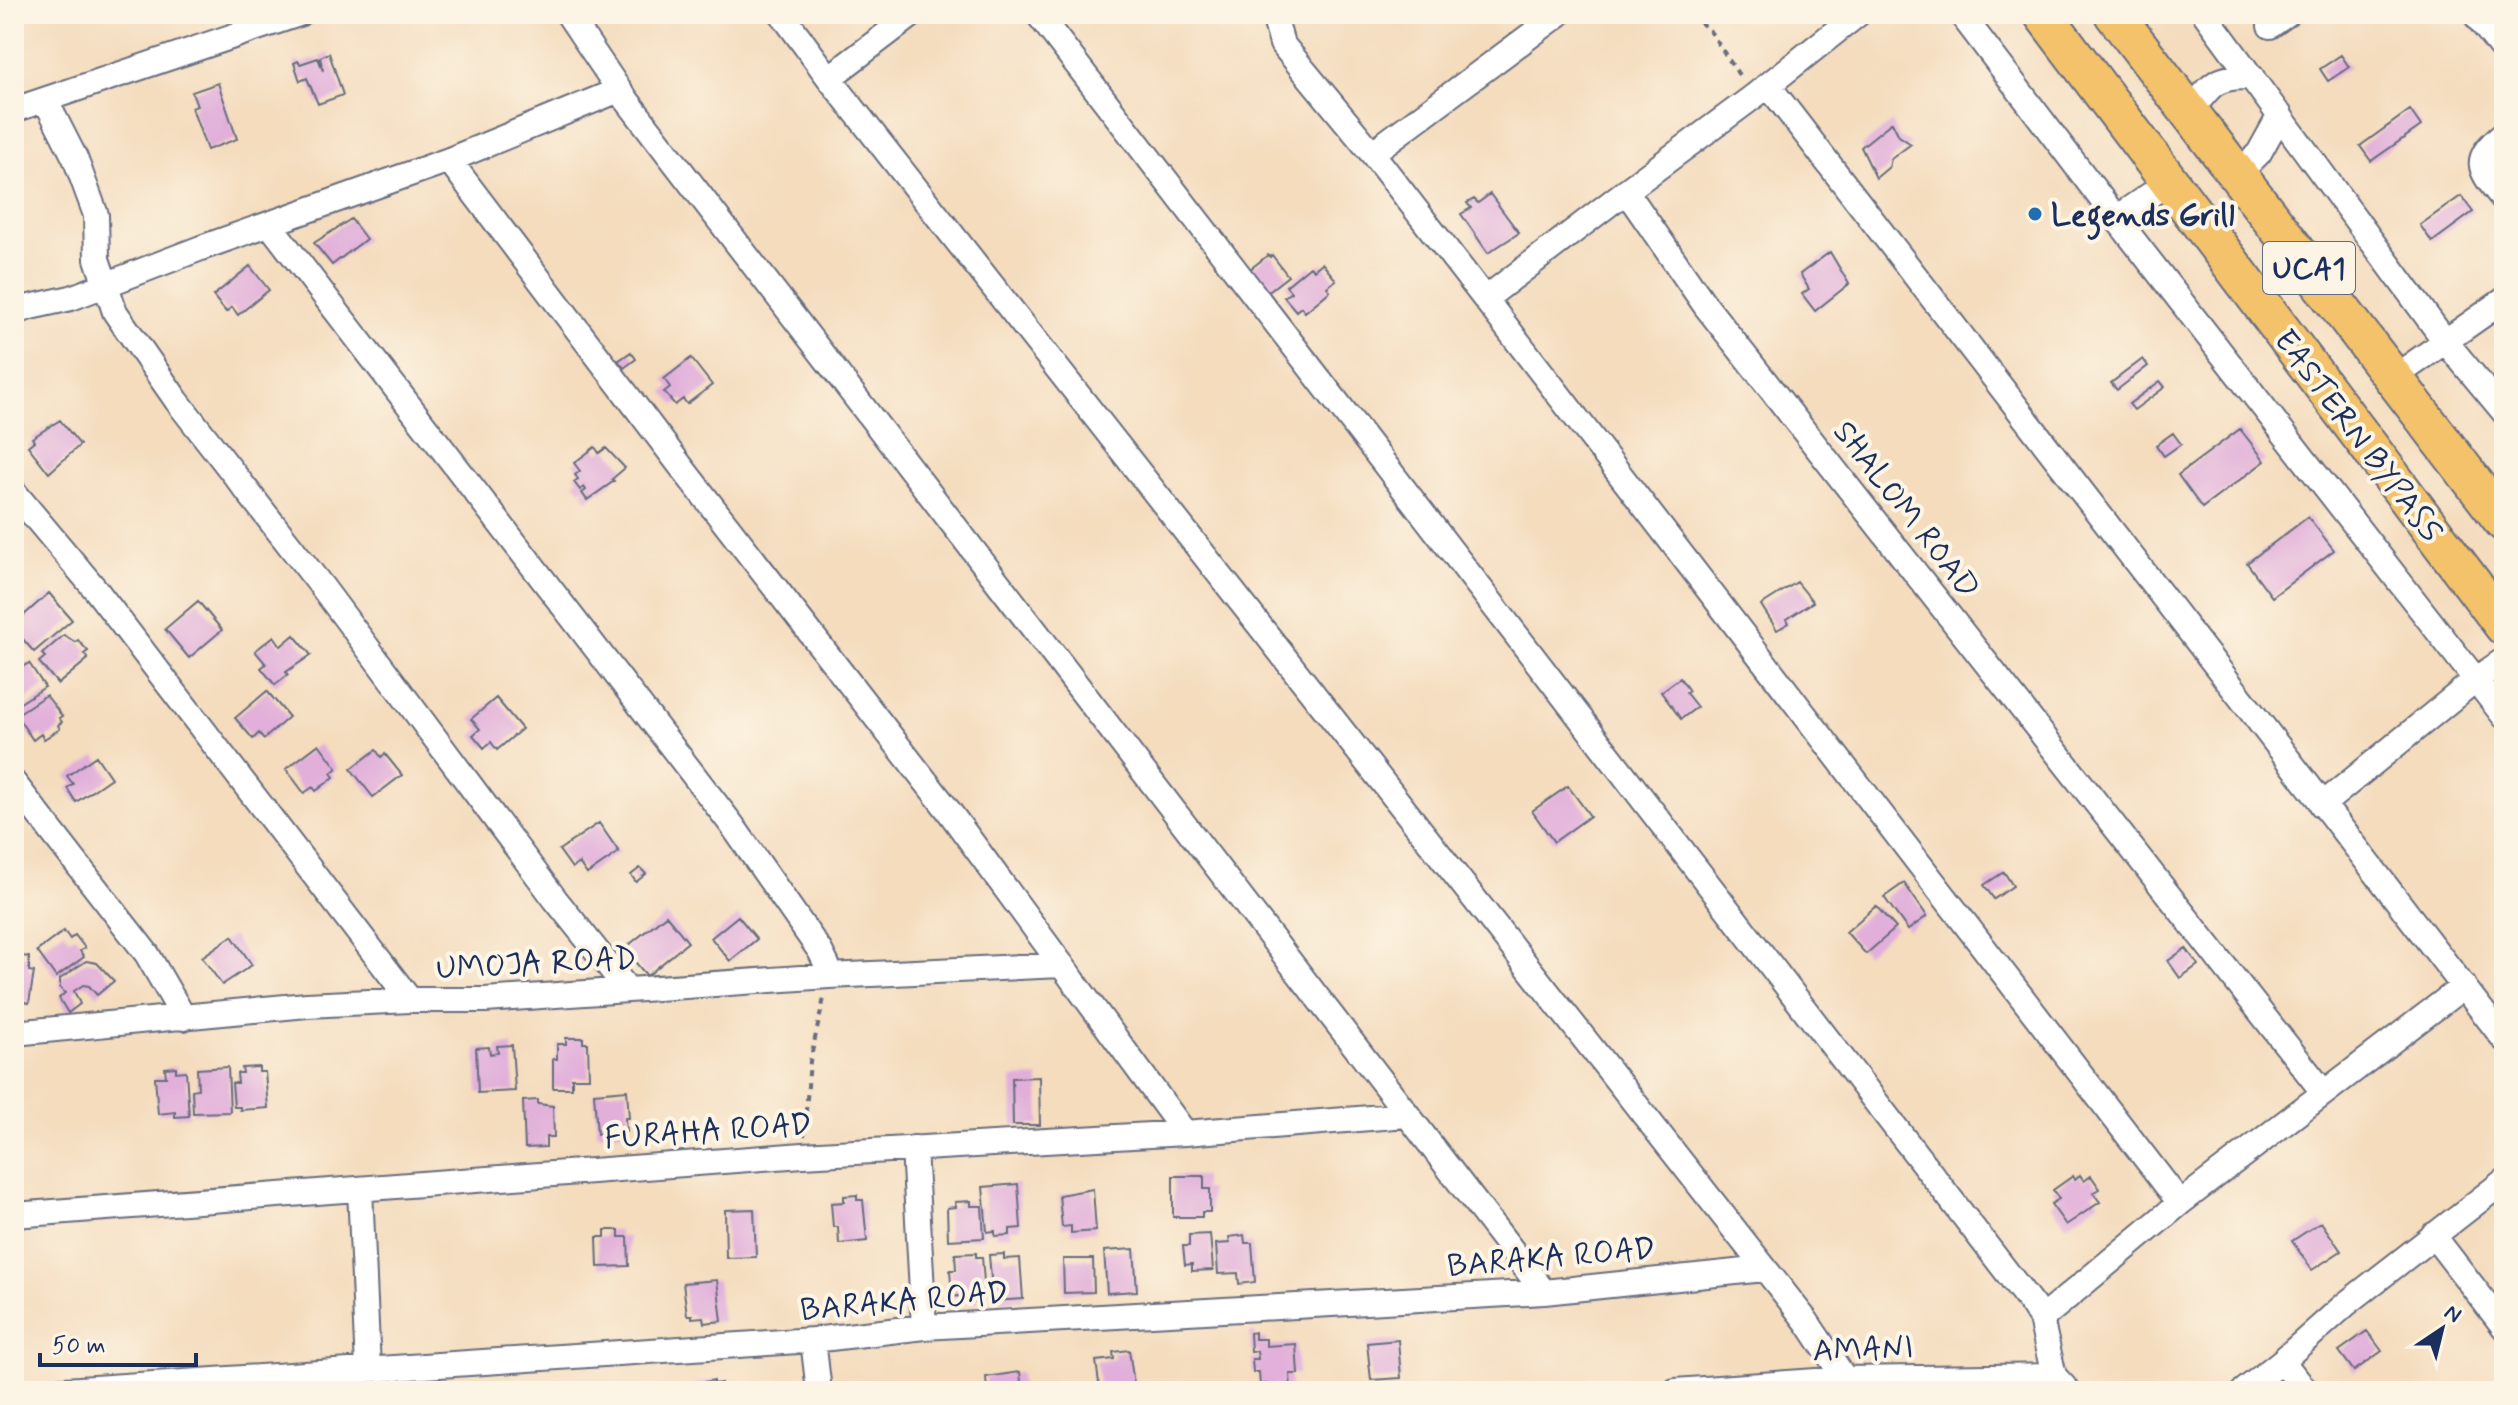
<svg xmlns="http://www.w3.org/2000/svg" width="2518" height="1405" viewBox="0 0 2518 1405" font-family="Mynerve,sans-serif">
  <rect width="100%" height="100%" fill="#fcf5e5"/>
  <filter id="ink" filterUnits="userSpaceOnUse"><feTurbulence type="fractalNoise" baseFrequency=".0125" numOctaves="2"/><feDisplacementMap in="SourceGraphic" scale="16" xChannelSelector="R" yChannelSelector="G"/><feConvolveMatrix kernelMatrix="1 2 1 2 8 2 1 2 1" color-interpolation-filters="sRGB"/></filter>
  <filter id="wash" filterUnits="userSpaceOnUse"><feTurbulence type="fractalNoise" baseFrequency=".006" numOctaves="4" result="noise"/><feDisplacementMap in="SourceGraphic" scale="32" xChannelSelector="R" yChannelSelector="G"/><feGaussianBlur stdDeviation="1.8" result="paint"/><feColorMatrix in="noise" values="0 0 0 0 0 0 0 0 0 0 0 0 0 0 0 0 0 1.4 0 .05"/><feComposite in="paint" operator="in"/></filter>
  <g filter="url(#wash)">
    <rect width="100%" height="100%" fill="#f4dcbd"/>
    <g id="blocks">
      <path fill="#e1afda" d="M329,53L343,95L318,104L307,78L300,81L294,63L298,61L300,64L318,58L323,71L320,57Z
        M2341,55L2349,67L2328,81L2320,69Z
        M218,83L237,139L207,150L192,108L197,106L192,92Z
        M2410,110L2421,126L2371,161L2360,146Z
        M1892,122L1899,136L1911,144L1891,159L1889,167L1876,178L1861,147Z
        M1490,194L1519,233L1488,253L1461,214L1471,208L1467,203L1474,199L1478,203Z
        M2461,196L2473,212L2432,242L2420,225Z
        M351,219L366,239L332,265L314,243Z
        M1830,252L1849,284L1815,311L1802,294L1809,289L1800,274Z
        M1268,255L1270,257L1272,255L1288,276L1261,297L1244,274Z
        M1322,263L1336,280L1327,287L1330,291L1305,312L1301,307L1296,311L1284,297L1291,292L1286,286L1310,266L1314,270Z
        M250,266L269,290L238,315L232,307L226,312L213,296Z
        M631,352L636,359L624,368L618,361Z
        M691,358L712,385L687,404L683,399L675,405L664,392L670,387L664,379Z
        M2143,359L2148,366L2117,390L2111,383Z
        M2160,381L2165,387L2134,410L2129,404Z
        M60,420L80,445L49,473L28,446L34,441L32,438Z
        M2240,429L2265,461L2202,508L2178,475Z
        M2173,433L2181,444L2164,456L2156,445Z
        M595,447L599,453L606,448L625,468L612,479L614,481L587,500L582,493L586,490L584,487L580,490L574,482L578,479L575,475L580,471L574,463Z
        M2308,517L2334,550L2272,597L2247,563Z
        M1797,582L1813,602L1787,619L1789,623L1777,630L1761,605Z
        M49,593L72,620L34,652L14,629V624Z
        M198,601L222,630L189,658L165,629Z
        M64,635L75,642L78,640L88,651L84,654L88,659L58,684L39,662L45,657L42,654Z
        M294,635L311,655L286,672L288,675L275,685L261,668L266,664L255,651L274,636L281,646Z
        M29,663L45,687L14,707V672Z
        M1680,678L1689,691L1686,693L1697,707L1681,719L1661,692Z
        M267,691L289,717L264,739L259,733L253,739L235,718Z
        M46,695L62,716L59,718L62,722L58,725L60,729L44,739L41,734L33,740L16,715Z
        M496,698L522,729L497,750L491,742L484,748L473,735L480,729L471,719Z
        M319,744L337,768L331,773L334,777L316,791L313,787L304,793L286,769Z
        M376,750L381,757L385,754L402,775L373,797L351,769Z
        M96,756L111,778L76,802L67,788L73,784L67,776Z
        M1568,786L1590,816L1554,842L1532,811Z
        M599,823L619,852L587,874L579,863L572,868L559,850Z
        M640,868L646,874L636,882L631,875Z
        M2004,872L2013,886L1994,899L1984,885Z
        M2504,873V892L2495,881Z
        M1904,883L1927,916L1908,930L1884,897Z
        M1876,906L1896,928L1866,954L1846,932Z
        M666,915L688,942L647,976L624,949Z
        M738,916L757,939L730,961L711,938Z
        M64,931L70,939L75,935L85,948L80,951L84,957L56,977L37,951Z
        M232,936L252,965L222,985L202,957Z
        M2186,948L2198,965L2180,978L2168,961Z
        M16,955L29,957V971L34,972L29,1003L14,1000Z
        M86,961L97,963L114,981L97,995L89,986L83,985L74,991L80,1004L68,1013L59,998L65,993L60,988V979Z
        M566,1038H583V1043H588L589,1078H572V1088H553V1059H557V1044H566Z
        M512,1045L515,1091L478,1093L476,1048L489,1047L490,1054L498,1053L497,1046Z
        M176,1067V1072L186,1071L189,1116L175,1117V1112L158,1114L155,1077H166L165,1068Z
        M228,1067L230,1112L193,1113L192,1090L198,1089L197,1069Z
        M259,1067V1072H265L268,1108L240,1110V1107H234L232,1083H238L237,1073H243L242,1068Z
        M1039,1077L1040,1125H1013L1012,1078Z
        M627,1090L629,1118H625L626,1132L597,1134L594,1093Z
        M538,1100V1104L553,1106L554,1137H546V1147L525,1148L523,1101Z
        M2080,1175L2084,1181L2091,1176L2100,1189L2093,1193L2100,1202L2066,1225L2051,1204L2059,1199L2053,1190L2073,1176L2075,1179Z
        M1173,1176H1204V1189H1210V1212H1202V1217H1173Z
        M1018,1184L1021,1228L1010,1229V1235L995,1236V1231L987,1232L983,1187Z
        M1093,1189L1096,1231L1071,1233V1226L1062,1227L1059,1195Z
        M857,1195V1200H863L867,1241L839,1244L838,1227H833L831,1203L844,1202V1196Z
        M971,1201V1206H982L984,1238L948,1240L947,1208L956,1207L955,1202Z
        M754,1209L756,1257L726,1258L725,1210Z
        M2321,1222L2341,1251L2312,1270L2292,1241Z
        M605,1230H619V1237H628L629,1266L598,1267L597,1237H605Z
        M1210,1234L1213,1270L1192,1271V1264L1185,1265L1183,1246H1189V1235Z
        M1244,1235L1245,1243H1252L1255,1282L1239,1284L1238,1273L1218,1274L1216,1244L1230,1243L1229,1237Z
        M1134,1249L1137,1291L1107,1293L1104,1251Z
        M976,1253V1257H982L985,1295H977L978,1302H959V1296L952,1297L950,1270H956L955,1254Z
        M1004,1254V1259L1020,1258L1023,1299L993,1301L989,1255Z
        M1063,1259H1093L1094,1292L1064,1293Z
        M717,1280L722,1321L704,1323L703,1317L692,1318V1315H687L683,1283Z
        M2367,1331L2382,1351L2354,1371L2339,1351Z
        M1255,1332V1339H1266V1346L1296,1344L1298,1374H1290L1291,1391H1267L1266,1384L1260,1385L1259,1372H1253L1252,1359H1258L1257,1351L1251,1352L1250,1333Z
        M1398,1340L1401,1378L1371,1380L1367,1343Z
        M1129,1350L1135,1391H1100L1096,1361L1114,1359L1113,1352Z
        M1020,1372L1022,1391H987L986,1377Z
        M714,1380V1384L721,1383L722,1391H696L695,1384Z"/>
    </g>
  </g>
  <g filter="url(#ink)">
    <use href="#blocks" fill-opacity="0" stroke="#676c7f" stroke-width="2"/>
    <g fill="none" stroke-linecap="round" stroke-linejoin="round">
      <defs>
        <path id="minor" d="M568,14L619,90L1544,1292
          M782,14L829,78L1807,1322L1845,1379
          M1038,14L2033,1306L2041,1319L2054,1376L2068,1391
          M1280,14L1276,23L1282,44L1372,153L1485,299L2180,1203
          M1858,14L1753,97L1626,191L1705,305L2324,1093
          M1961,14L2116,218L2504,716
          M2205,14L2445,341L2504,412
          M2475,14L2504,51
          M2270,26L2287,14
          M829,78L913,14
          M1768,85L2504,1039
          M46,101L75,158L96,215L97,259L115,312L177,401L323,588L555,899L628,990
          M14,110L299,14
          M2190,113C2211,84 2215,76 2252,77
          M2504,133C2470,161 2479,169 2504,200
          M1372,153L1559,14
          M449,160L686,473L948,810L1185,1133
          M2237,175L2259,153L2280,115
          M2116,218L2169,182
          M270,225L732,825L820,951L827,965L829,976
          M1485,299L1626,191
          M14,313L30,307L71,298L201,248L449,160L619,90
          M2393,378L2504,300
          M14,492L96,590L410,1000
          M14,783L147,954L184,1018
          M2322,805L2475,680L2504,660
          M14,1033L307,1005L410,1000H485L829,976L1062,965
          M914,1148L924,1327
          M360,1189L368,1369
          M14,1215L803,1155L1185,1133L1407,1115
          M2433,1235L2504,1327
          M2041,1319L2180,1203L2464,986
          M813,1340L819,1391
          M50,1391L813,1340L924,1327L1544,1292L1764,1269
          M1675,1391L1845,1379L2054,1376
          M2244,1391L2282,1361
          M2306,1391L2282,1361L2346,1304L2504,1181"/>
        <path id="primary" d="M2043,14L2504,626
          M2114,14L2504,522"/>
      </defs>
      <use href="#minor" stroke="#676c7f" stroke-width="28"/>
      <use href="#primary" stroke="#676c7f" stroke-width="42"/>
      <path stroke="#676c7f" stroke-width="4" stroke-dasharray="6 6" stroke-linecap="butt" d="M1691,14L1710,31L1741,78
        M804,1136L810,1061L824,998"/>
      <use href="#minor" stroke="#fff" stroke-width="24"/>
      <use href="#primary" stroke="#f4c26a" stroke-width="38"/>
    </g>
  </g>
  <circle fill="#1f6fb2" stroke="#fcf5e5" stroke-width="3" cx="2035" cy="214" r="8"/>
  <g text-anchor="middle" stroke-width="8" stroke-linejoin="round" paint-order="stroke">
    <rect fill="#fcf5e5" stroke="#5e6a86" stroke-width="2" x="2263" y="242" width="92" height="52" rx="6"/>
    <g font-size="30" font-weight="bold" fill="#1b2f5e">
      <text x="2309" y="278">UCA1</text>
    </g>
    <g font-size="32" font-weight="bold" fill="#1b2f5e" stroke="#fcf5e5" text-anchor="start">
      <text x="2051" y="225">Legends Grill</text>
    </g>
    <g font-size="32" fill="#1b2f5e" stroke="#fcf5e5">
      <text transform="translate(2359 435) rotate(53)" y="11">EASTERN BYPASS</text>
      <text transform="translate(1907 509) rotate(52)" y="11">SHALOM ROAD</text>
      <text transform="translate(536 962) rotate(-3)" y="11">UMOJA ROAD</text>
      <text transform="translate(708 1130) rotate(-4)" y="11">FURAHA ROAD</text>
      <text transform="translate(1551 1256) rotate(-5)" y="11">BARAKA ROAD</text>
      <text transform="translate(904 1300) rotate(-5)" y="11">BARAKA ROAD</text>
      <text transform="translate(1863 1348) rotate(-2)" y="11">AMANI</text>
    </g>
  </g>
  <rect width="2518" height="1405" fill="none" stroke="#fcf5e5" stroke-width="48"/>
  <g transform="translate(2442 1329) rotate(35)" stroke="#fcf5e5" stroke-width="6" paint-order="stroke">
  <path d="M0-6L14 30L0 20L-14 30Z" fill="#1b2f5e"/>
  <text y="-12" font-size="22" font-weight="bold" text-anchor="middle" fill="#1b2f5e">N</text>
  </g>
  <path d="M40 1353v12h156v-12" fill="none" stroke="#1b2f5e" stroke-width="4"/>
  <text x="52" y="1353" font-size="24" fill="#1b2f5e" stroke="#fcf5e5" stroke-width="6" paint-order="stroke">50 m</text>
</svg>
